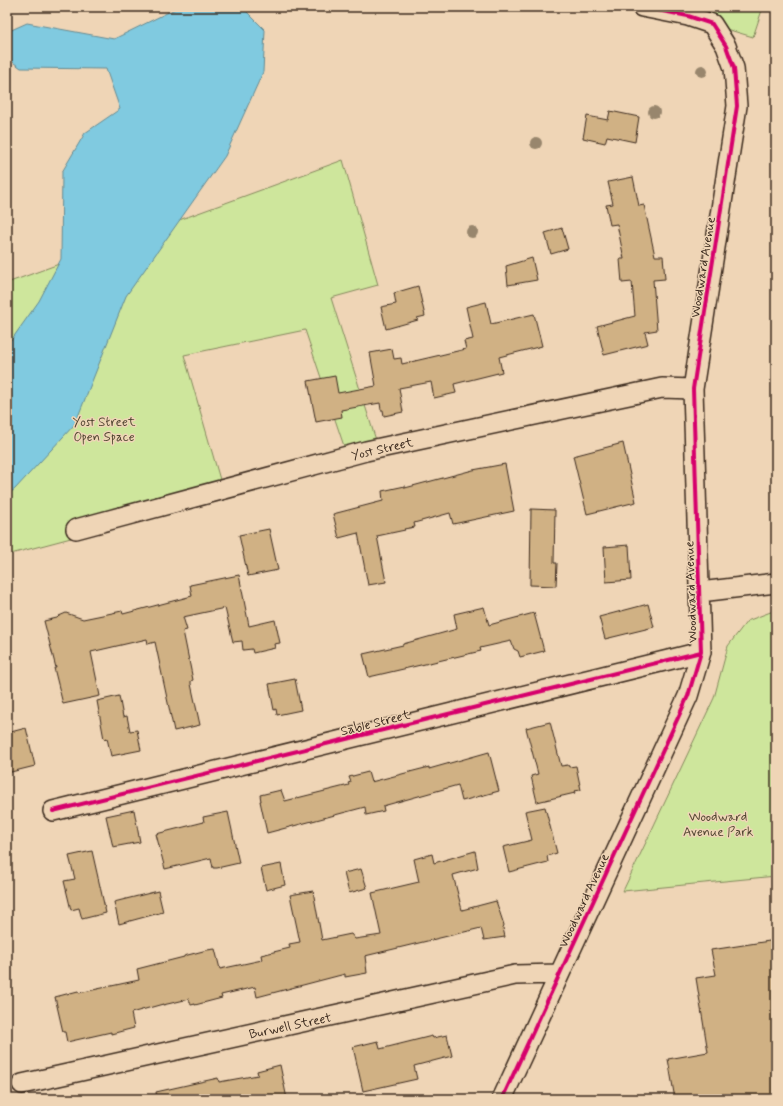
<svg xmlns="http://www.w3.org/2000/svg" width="783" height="1106" viewBox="0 0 783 1106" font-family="Mynerve,sans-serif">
  <rect width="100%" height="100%" fill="#efd5b6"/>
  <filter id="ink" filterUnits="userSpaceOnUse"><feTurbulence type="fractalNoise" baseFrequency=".025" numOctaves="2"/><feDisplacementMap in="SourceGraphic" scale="8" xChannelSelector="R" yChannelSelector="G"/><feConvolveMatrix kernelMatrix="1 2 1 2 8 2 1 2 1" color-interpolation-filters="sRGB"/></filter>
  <g filter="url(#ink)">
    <path fill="#cee69c" stroke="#84885d" d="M628,7H763L753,37L689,18Z
      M343,160L378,285L331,298L381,456L350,464L305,330L184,355L225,497L7,555V283Z
      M776,610V876L623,891L714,698L728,646L747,621Z"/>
    <path fill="#80cae0" stroke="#648a92" d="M179,7H242L265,30L263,72L225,156L126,296L75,424L15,489L7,495V343L12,339L39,301L61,259L62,172L85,133L120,109L106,69L21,68L7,58V32L27,23L114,39Z"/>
    <path fill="#d0b184" stroke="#3b2a1e" d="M610,111L639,117L635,142L607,136L605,143L583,138L587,116L608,120Z
      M633,177L639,206L644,205L655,256H663L665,279L653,280L657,330L645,332L648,344L604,355L597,326L635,316L632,282L622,283L620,259H624L617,224L610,225L606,205L613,204L608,182Z
      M562,228L568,249L551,254L545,233Z
      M532,258L537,280L508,285L506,266Z
      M418,286L425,316L417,318L418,320L386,329L381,307L396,304L394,293Z
      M486,302L491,324L534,314L542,346L499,357L502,372L454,384L456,393L434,398L431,382L399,388L403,412L384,416L383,410H381L380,403L341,410L342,417L316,422L308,381L335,376L338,393L376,386L370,353L392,349L394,359L401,358L402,364L466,349L464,341L473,339L466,307Z
      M623,443L636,502L587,514L573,456Z
      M505,464L514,511L453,524L450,513L414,523L415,527L404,529L405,530L377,536L386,582L368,585L358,533L339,538L333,514L383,501L382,491L405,486V488L473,470Z
      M531,509L555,510L554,563H557L556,586L530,585Z
      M269,529L278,570L248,576L239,535Z
      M629,545L631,580L606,582L604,547Z
      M239,575L249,626L275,620L280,643L274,644L275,648L253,653L252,649L243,650L242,641L233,642L225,608L183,617L187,630L183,631L193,680L191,681V684L200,725L174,731L155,642L148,644L147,639L91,652L100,696L63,704L54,668H56L44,621L57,618L59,616L66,613L83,619L122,611L123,614L192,596L190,585Z
      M648,604L654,627L605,639L599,617Z
      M484,607L489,625L534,613L544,651L520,657L518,651L514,649L511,641L480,648L481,651L369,677L363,654L403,645V644L457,629L454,614Z
      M295,679L301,710L277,715L276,709L274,710L269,684Z
      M119,696L123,717L127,716L130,731L137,730L141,750L111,756L107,738L104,739L97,701Z
      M550,722L561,766L568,765L569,767L576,766L581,790L574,791L575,793L537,802L531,776L538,774L526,728Z
      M26,728L35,766L7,773V733Z
      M489,752L499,791L462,801L458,785L383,806L384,811L366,815L365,807L267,833L260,801H261L260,795L281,790L285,801L349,785L348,783L351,782L349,777L368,772L371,782L429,767V769Z
      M545,807L557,853L547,856L548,862L509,872L503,847L532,840L525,811Z
      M134,810L140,842L113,847L106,816Z
      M228,812L239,863L217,868H213L211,858L165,869L156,834L204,822L203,817Z
      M92,851L106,913L82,919L79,908L71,910L64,881L75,879L69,856Z
      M475,851L478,868L453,875L462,910L496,901L504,925L503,928L505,937L484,940L481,928L365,956L367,973L345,977V974L257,997L255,987L221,995L222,998L195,1005V1004L191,1005L189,999L163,1005V1004L131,1013L134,1028L111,1034V1032L67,1042L65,1032H63L55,997L78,991L79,993L139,980L137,969L184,957V956L207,950L215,949L220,969L262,960L261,955L290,948L289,944L300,942L290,895L313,891L322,940L351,934L355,939L381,935L372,893L419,882L414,859L432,854L434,863Z
      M281,864L285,885L266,890L261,868Z
      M361,869L367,888L349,893L344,873Z
      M158,891L163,912L119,924L114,902Z
      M776,940V1099H675L668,1059L708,1052L696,978L716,975L711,950Z
      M447,1035L452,1056L414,1066L417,1079L363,1091L353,1047L378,1041L380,1049L432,1036L433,1038Z
      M280,1065L287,1099H157L156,1092L218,1078L219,1082L258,1075L257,1071Z"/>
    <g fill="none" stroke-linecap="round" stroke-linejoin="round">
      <defs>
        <path id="street" d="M76,529L366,451L662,388L693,389
          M700,592L776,583
          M53,811L701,652
          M22,1084L515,975L559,974
          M502,1099L688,696L701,652L693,389L737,106L734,68L726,46L712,24L688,16L642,7"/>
      </defs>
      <use href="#street" stroke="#3b2a1e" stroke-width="22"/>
      <use href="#street" stroke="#efd5b6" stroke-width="19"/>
      <defs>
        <path id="cycleway" d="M53,811L701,652
          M502,1099L688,696L701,652L693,389L737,106L734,68L726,46L712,24L688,16L642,7"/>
      </defs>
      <use href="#cycleway" stroke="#efd5b6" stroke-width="6"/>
      <use href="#cycleway" stroke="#d6006c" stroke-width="4"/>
    </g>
    <g fill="#98866d">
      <circle cx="702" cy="71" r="6"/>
      <circle cx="654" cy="112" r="6"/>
      <circle cx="536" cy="143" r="6"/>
      <circle cx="472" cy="232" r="6"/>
    </g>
  </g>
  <g text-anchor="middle" stroke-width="3" stroke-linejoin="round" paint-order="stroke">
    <g font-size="13" fill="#3b2a1e" stroke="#efd5b6">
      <text transform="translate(702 267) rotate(-81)" y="5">Woodward Avenue</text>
      <text transform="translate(382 448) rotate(-13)" y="5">Yost Street</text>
      <text transform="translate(690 592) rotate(-92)" y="5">Woodward Avenue</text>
      <text transform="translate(375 722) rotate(-14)" y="5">Sable Street</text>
      <text transform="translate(583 900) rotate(-65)" y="5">Woodward Avenue</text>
      <text transform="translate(290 1025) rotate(-12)" y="5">Burwell Street</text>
    </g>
    <g font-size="13" fill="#514631" stroke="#efd5b6">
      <text x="104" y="426">Yost Street<tspan x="104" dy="15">Open Space</tspan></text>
      <text x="718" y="821">Woodward<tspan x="718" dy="15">Avenue Park</tspan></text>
    </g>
  </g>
  <rect width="783" height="1106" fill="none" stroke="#efd5b6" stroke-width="24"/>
  <rect x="12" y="12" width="759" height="1082" fill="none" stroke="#3b2a1e" stroke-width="1.5" filter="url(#ink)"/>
</svg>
